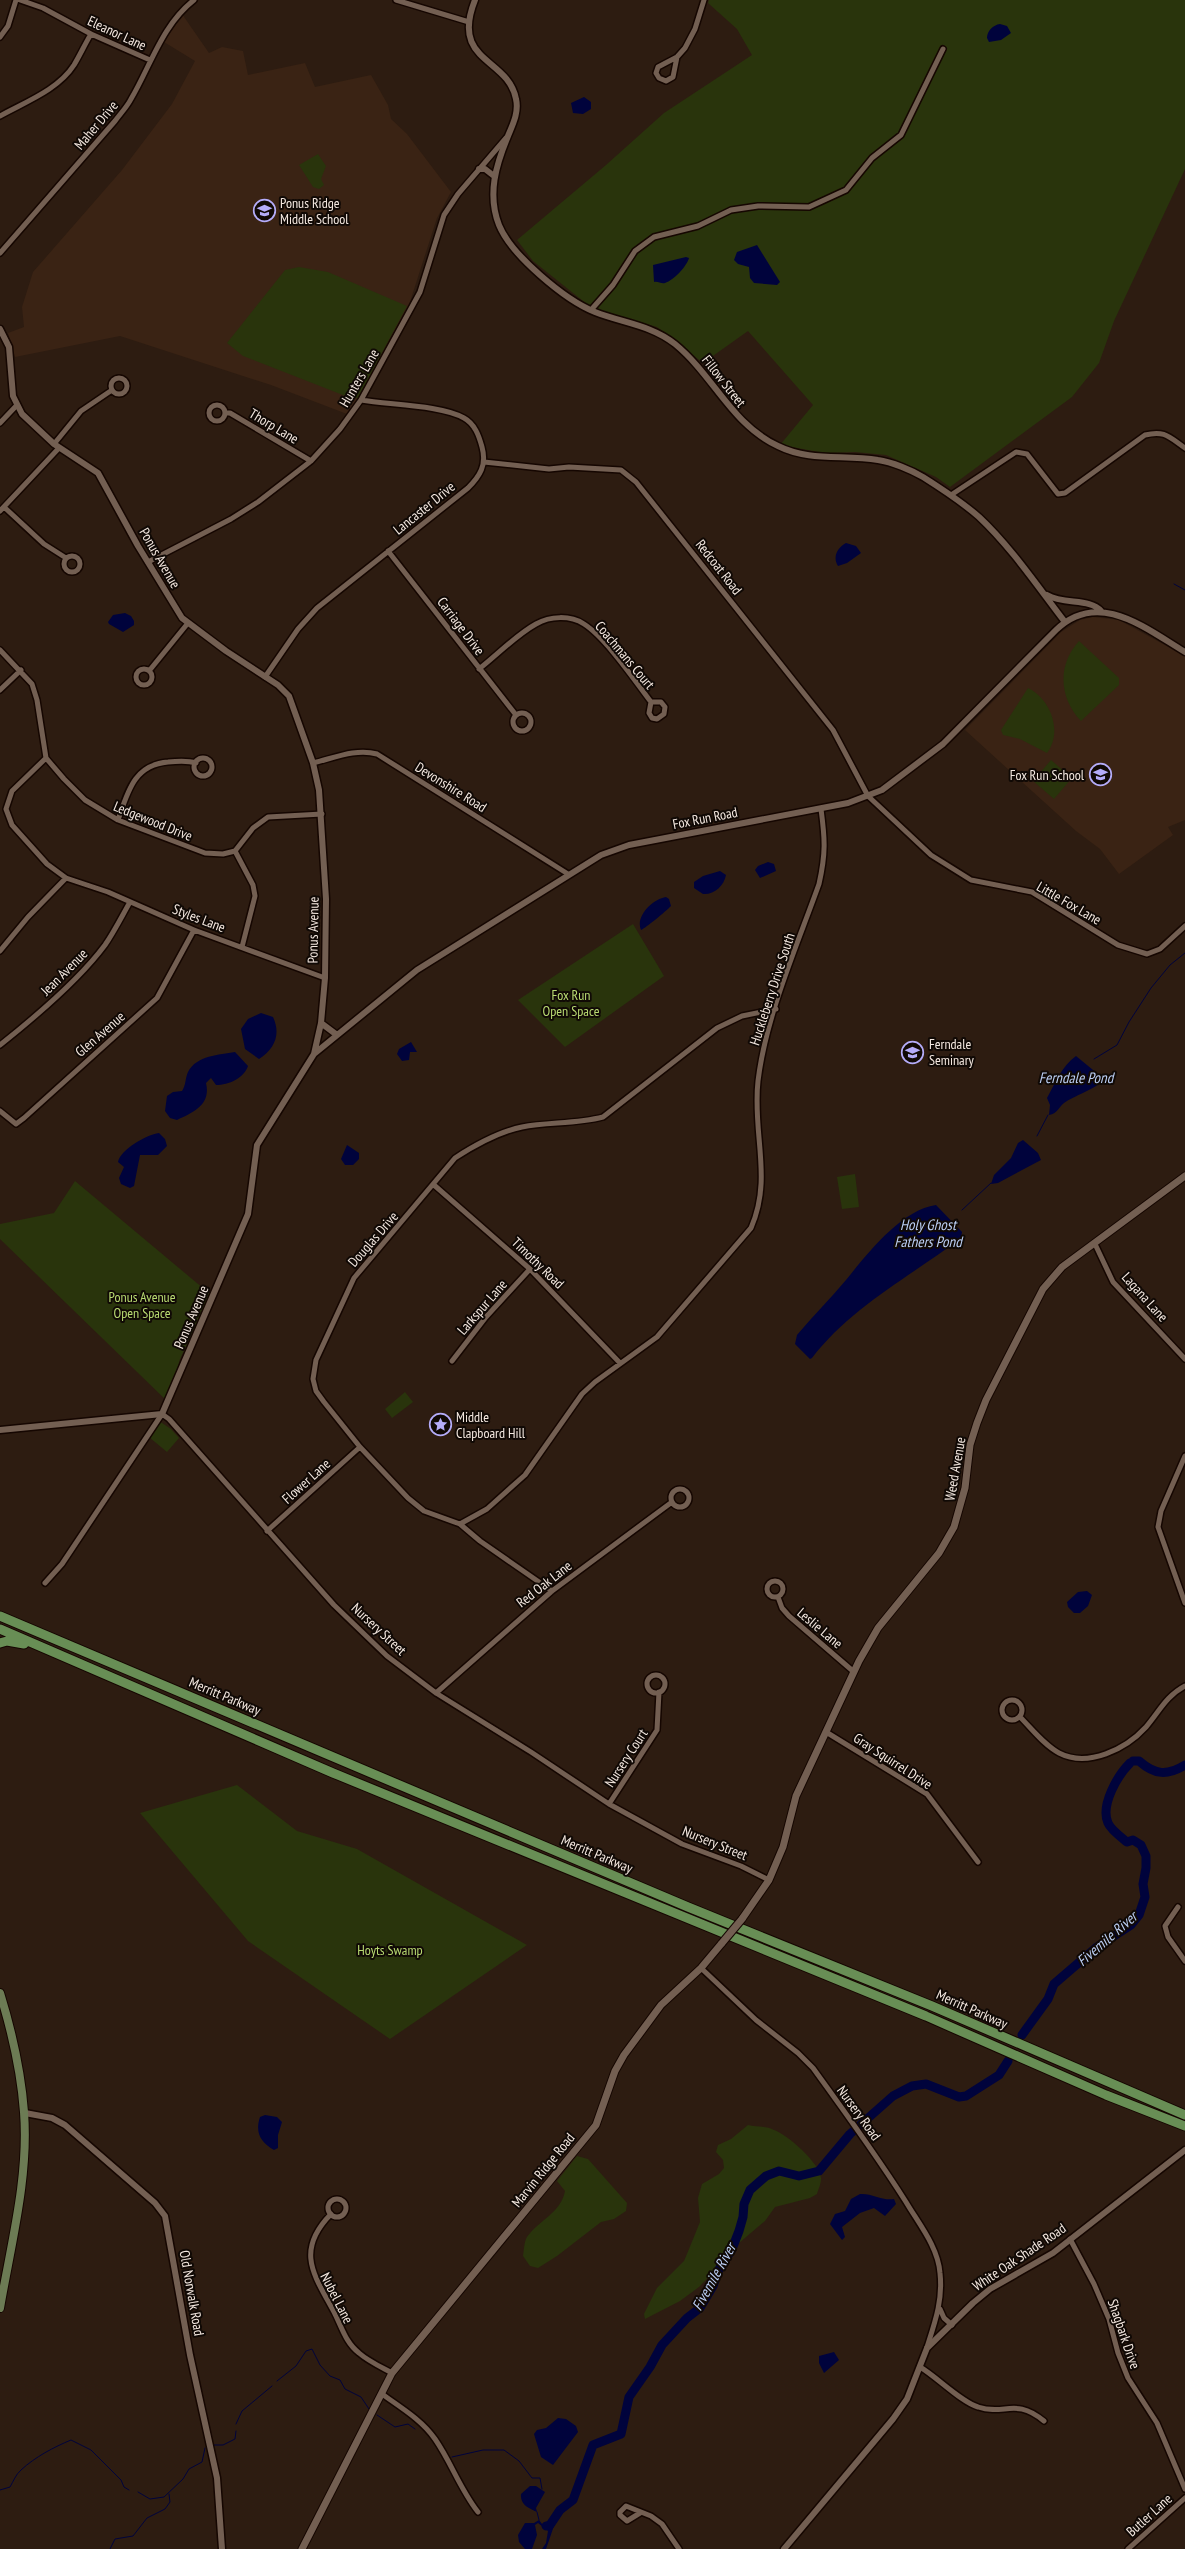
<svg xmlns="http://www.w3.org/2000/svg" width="1185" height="2549" viewBox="0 0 1185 2549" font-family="'PT Sans Narrow',sans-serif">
  <rect width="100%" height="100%" fill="#2d1c11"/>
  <path fill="#3a2314" d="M182,14L209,53L222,47L243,51L248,75L305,63L315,87L371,75L388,105L391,119L407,134L451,192L437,218L408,308L366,385L347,414L271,385L120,336L15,357L8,333L24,327L22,307L33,272L122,170L172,104L195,61L164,42Z
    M1093,617L1119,620L1185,656V820L1168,827L1173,835L1119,874L1100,849L1076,831L965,730L1061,632L1080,620Z"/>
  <path fill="#29340c" d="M709,0H1185V169L1114,321L1099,363L1072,397L950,487L936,477L886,455L855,452L825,453L780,445L813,405L748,331L703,363L657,327L601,311L588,305L533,261L517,240L606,165L664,113L752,55L737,29L708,3Z
    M318,154L326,166L321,179L324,185L319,189L313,187L299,165Z
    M299,267L328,272L407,306L358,398L348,397L243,356L227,343L285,270Z
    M1079,641L1119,678V685L1081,721C1059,698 1057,665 1079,641Z
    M1028,688C1051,699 1063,732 1047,753L1020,739L1003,735L1001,730Z
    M1051,760L1072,778L1054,799L1033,781Z
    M633,924L664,976L565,1047L518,1000Z
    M855,1174L859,1207L842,1209L837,1177Z
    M75,1181L210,1294L180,1359L168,1402L0,1239V1224L54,1213Z
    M405,1392L413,1402L392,1418L385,1409Z
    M159,1421L171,1429L179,1438L167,1452L149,1437Z
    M237,1785L297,1831L357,1849L527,1945L390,2039L248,1941L140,1813Z
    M748,2125C756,2127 767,2126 774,2130C787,2134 822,2165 821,2179C821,2184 818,2190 817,2194L810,2198L775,2207L765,2221L732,2249L726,2259L699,2287L680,2301L645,2319L644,2314L657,2288L684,2261L689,2249L700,2222L698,2198L702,2184L719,2174L724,2168L723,2160L716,2152L718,2145L731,2139Z
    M577,2156L588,2159L627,2203L626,2211L614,2219L601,2222L557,2256L538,2268L530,2266L523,2256C524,2250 524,2242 527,2237C539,2220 561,2213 565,2191L557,2181Z"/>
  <path fill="#00033c" d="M1000,24L1007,26L1011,33L1001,40L989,42L987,38C987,31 993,25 1000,24Z
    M584,97L591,102V109L583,114L573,113L571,103Z
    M757,245L780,282L777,285L754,283L750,278L749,267L738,264L734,260L737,252Z
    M686,257L689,258C687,266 674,280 665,283C661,284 658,281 654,282L653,265Z
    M846,543L856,546L861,553L847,563L838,566C832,557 838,547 846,543Z
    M125,613L131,616L134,621V625L123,632L109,624L108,622L113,615Z
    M768,862L774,864L776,871L760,878L755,870L758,866Z
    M720,871L726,875C724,886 714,895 703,894L694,888V882L703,876Z
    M666,897L669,899L671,906C666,911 646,928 641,930C635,916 653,899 666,897Z
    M261,1013L273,1017C281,1034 275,1049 259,1059L245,1049L241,1029L248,1019Z
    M411,1042L417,1052H410L409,1060L402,1061L397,1054L399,1049Z
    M235,1052L248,1066C244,1078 229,1085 216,1085L211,1078L206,1083C211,1104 195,1112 177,1120L170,1118L165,1111L167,1096L173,1092L182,1091C186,1085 185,1079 188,1072C197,1055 219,1055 235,1052Z
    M1076,1056L1104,1079C1101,1086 1075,1096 1067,1101C1059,1105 1058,1114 1049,1115L1050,1105L1047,1098C1056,1082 1061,1067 1076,1056Z
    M159,1133L165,1139L167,1146L158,1155H140L134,1186L130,1188L121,1184L119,1178L124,1167L118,1162C121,1149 146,1135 159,1133Z
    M1023,1140L1038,1153L1041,1160L998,1183L991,1184L994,1175L1011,1158L1018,1143Z
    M347,1145L359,1153V1159L353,1165H345L341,1159Z
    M936,1205L962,1232L961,1238C911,1276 851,1307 812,1358L810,1359L795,1344L797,1335C813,1316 830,1299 846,1280C867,1254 901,1210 936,1205Z
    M1087,1591L1092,1595L1088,1606L1080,1613H1074L1068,1607L1067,1602L1078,1592Z
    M265,2115L277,2117L282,2122L278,2135V2148L274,2150C260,2142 255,2132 260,2117Z
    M860,2194C872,2193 882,2201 894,2199L896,2204L885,2216L874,2208L860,2213L842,2227L845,2237L842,2240L830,2224L835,2214L845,2211L851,2199Z
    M834,2352L839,2360L824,2373L819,2363V2356Z
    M558,2418L566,2419L576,2426L578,2432L553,2465L541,2457L534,2434L537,2430L546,2428Z
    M530,2486H536L545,2492L536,2508L537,2512C529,2508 520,2505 521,2494Z
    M552,2519L556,2520L546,2549H542L546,2543L548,2531L538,2523L535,2525L537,2535L532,2549H525L519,2542L518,2535L525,2523H534L539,2520L542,2524L548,2525Z"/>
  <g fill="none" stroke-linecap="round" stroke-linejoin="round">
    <path stroke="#00033c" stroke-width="1" d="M1174,584L1185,590
      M1094,1059L1117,1045L1129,1022L1151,988L1170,965L1185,953
      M1037,1136L1048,1115
      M962,1210L991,1183
      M277,2381L296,2366L306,2351L312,2349L320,2365L330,2376L340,2380L345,2389L361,2397L369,2409
      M377,2415L395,2427L408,2424L415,2429
      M236,2424L242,2411L272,2386
      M214,2445H223L235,2439L236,2431
      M452,2457L483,2450H504L519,2461L532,2478H540L542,2489
      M0,2490L10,2487C13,2482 16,2474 21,2470C35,2457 54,2447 71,2440L91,2450L121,2480L124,2487L129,2490
      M138,2492L150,2499L164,2497L183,2479L189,2469L202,2462L205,2448
      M537,2512L539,2520
      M110,2549L115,2539L133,2536L147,2518L165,2509L170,2502L169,2494"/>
    <path stroke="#00033c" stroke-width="9" d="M1133,1761H1139C1155,1775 1167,1776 1185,1765
      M1022,2035L1048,1999L1054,1984L1097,1947L1131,1925L1139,1915L1145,1897L1143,1884L1146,1868V1856L1141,1845L1133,1840L1127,1842C1121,1837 1111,1830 1108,1823C1100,1805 1118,1775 1130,1763
      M546,2526L550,2525L560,2510L573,2500L593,2445L621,2434L629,2397L650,2367L662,2345L687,2318L700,2308L713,2286L718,2271L732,2249L739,2231L743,2217L744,2204L750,2190L766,2176L779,2171L799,2176L819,2171L850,2134L893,2096L912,2086L926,2084L959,2097L966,2096L999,2075L1008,2061"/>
    <defs>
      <path id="minor" d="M20,0L43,8L91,34L150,60
        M396,0L469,22
        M0,37L8,26L16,0
        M677,57L673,77L666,81L659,78L656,73L658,67L677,57L685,48L695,29L704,0
        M0,116C25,102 58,90 74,65C80,55 85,44 91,34
        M0,253L115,121C120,114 127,107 131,99C151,65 162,25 194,0
        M591,310L613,285L635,251L654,237L698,226L731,210L758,206L809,207L846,190L872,158L901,135L943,49
        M111 386a8 8 0 1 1 16 0a8 8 0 1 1-16 0Z
        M209 413a8 8 0 1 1 16 0a8 8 0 1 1-16 0Z
        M225,413H230L311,461
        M0,423L17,405
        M54,444L81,411L112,390
        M484,462L549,469L569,467L621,470L636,482L833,730L868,796L931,855L971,880L1032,892L1118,945L1147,954L1160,949L1185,926
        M951,495L1016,452L1027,454L1058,494L1065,493L1145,435C1165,430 1169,437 1185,448
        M4,507L44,544L66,558
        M0,511L59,448
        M388,551L516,715
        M64 564a8 8 0 1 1 16 0a8 8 0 1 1-16 0Z
        M148,562L231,519L258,502L311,461L340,429L361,400L420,292L444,215L458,194L506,138
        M0,650L32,684L37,700L46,758L64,779L85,800L118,820L205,853L223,854L235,851L253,828L268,817L322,814
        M136 677a8 8 0 1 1 16 0a8 8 0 1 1-16 0Z
        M479,669C497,655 516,635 536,624C550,616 570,615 584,624C606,638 635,681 651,702L649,713L652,718L657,719L664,714L665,707L661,702H651
        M149,671L188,623
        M265,677L298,629L317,608L468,488C480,476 487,465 482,447C479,436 475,424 464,418C441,405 389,405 361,400
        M0,690L21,670
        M513 722a9 9 0 1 1 18 0a9 9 0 1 1-18 0Z
        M46,758L12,791L6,809L12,825L47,864L66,878L108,892L194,930L325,978
        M194 767a9 9 0 1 1 18 0a9 9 0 1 1-18 0Z
        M313,763C334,758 356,748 377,754L568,874
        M118,820C128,791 134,765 168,762C177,761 187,760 196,763
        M235,851L253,885L255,896L242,947
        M0,951L28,917L66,878
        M0,1045C34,1018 79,980 105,945C114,932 122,916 130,902
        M0,1111L16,1124L24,1118L157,998L194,930
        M434,1185L530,1269L620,1363
        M1095,1244L1113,1282L1185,1359
        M452,1361L486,1317L530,1269
        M1185,1456L1161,1511L1158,1527L1185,1603
        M671 1498a9 9 0 1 1 18 0a9 9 0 1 1-18 0Z
        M460,1524L487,1509L525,1475L582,1394L595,1382L657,1337L751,1228C773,1178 752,1133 758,1081C766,1015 797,946 819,884C826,853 825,839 821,809
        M267,1531L360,1447
        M767 1589a8 8 0 1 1 16 0a8 8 0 1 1-16 0Z
        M45,1583L62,1564L162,1414L169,1419L334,1605L387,1656L436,1693L531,1752L609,1804L682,1844L741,1866L769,1880
        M552,1591L480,1541L460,1524L424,1511L408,1498L360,1447L324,1402L316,1391L313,1379L316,1360L354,1278L455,1158C475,1145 498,1132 522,1127C549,1122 576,1124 603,1117L717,1028L742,1016L776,1009
        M778,1597L782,1608L789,1616L854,1672
        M647 1684a9 9 0 1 1 18 0a9 9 0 1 1-18 0Z
        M436,1693L552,1591L672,1502
        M1002 1710a10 10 0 1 1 20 0a10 10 0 1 1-20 0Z
        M1020,1717C1032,1729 1044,1745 1059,1753C1088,1768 1126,1749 1146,1727C1159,1712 1166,1696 1185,1686
        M826,1732L927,1794L978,1862
        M609,1804L657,1730L659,1692
        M1178,1907L1165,1926L1168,1937L1185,1961
        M701,1968L756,2020L798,2053L813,2068C845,2112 877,2156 906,2202C919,2224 938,2247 940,2273C943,2300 935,2322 927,2347
        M328 2208a9 9 0 1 1 18 0a9 9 0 1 1-18 0Z
        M331,2214C294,2252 315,2276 335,2314C342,2328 346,2343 359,2353C368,2361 381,2367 392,2373
        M1070,2239L1094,2284L1109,2319L1118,2353L1128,2378L1157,2423L1185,2489
        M940,2309L944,2318L952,2325
        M920,2367C937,2377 961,2402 978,2407C1005,2416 1015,2397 1044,2421
        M382,2394C400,2407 422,2420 435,2439C451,2462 460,2489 478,2512
        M640,2513L627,2521L620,2515V2512L626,2506L651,2516L662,2524L679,2549
        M1128,2549L1185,2498"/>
      <path id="tertiary" d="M475,0C450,63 508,57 516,99C519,112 513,124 508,136C496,165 487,194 499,225C511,255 565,300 595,312C623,323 651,325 675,344C714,376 731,424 778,446C810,462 844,454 878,460C892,462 911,470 923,477C942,489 962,502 979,517C1011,547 1038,587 1065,622
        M479,169H485L494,176
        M0,329L9,347L13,396L22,414L54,444L98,473L138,546L182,618L226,651L278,685L289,696L313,763L319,790L326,899L325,978L321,1023L314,1054L257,1145L248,1214L162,1414L0,1430
        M1047,595C1064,605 1090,598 1101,611
        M321,1023L337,1035
        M314,1054L417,970L601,855L629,845L848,803L882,790L943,744L1056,630C1098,589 1145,628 1185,652
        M25,2113L52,2118L65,2125L155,2203L165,2216L190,2355L217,2478L222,2549
        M784,2549L893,2419L907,2399L927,2348L973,2303L990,2289L1053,2253L1185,2150"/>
      <path id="secondary" d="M742,1919L769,1880L783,1847L796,1796L859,1661L878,1628L939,1553L954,1527L965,1488L970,1445L977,1423L986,1400L1043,1289L1062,1267L1185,1176
        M302,2549L392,2373L596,2125L615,2071L624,2055L661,2005L701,1968L722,1943"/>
      <path id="primary" d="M0,1993C12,2032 21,2071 24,2112C29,2177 11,2244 0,2308"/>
      <path id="motorway" d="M0,1616L688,1907L932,2006L1185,2115
        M0,1629L333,1773L926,2016L1106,2095L1185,2126
        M0,1643L7,1641L24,1644"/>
    </defs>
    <use href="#minor" stroke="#150601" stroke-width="8"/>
    <use href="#tertiary" stroke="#150601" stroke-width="9"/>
    <use href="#secondary" stroke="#150601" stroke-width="9"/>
    <use href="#primary" stroke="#150601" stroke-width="10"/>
    <use href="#motorway" stroke="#150601" stroke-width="11"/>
    <use href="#minor" stroke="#735f52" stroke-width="5"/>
    <use href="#tertiary" stroke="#735f52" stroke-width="6"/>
    <use href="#secondary" stroke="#735f52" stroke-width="7"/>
    <use href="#primary" stroke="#6c7b54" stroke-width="8"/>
    <use href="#motorway" stroke="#688e55" stroke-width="9"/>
    <defs>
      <path id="secondary-bridge" d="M722,1943L742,1919"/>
    </defs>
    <use href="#secondary-bridge" stroke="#150601" stroke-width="9" stroke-linecap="butt"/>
    <use href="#secondary-bridge" stroke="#735f52" stroke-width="7"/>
  </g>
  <defs>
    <symbol id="school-ring" viewBox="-11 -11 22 22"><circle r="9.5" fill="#100905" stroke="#b4acf9" stroke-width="1.5"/><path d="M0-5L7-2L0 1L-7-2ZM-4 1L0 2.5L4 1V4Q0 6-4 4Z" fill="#b4acf9"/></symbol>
    <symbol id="sight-ring" viewBox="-11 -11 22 22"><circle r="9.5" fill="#100905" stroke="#b4acf9" stroke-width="1.5"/><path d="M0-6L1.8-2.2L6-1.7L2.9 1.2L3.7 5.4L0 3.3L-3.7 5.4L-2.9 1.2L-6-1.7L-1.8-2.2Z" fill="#b4acf9"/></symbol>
  </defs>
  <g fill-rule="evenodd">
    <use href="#school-ring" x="252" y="198" width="25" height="25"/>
    <use href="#school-ring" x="1088" y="762" width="25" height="25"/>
    <use href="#school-ring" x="900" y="1040" width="25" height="25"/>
    <use href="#sight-ring" x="428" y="1412" width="25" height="25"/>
  </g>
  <g text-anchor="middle" stroke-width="4" stroke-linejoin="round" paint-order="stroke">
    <g font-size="14" fill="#f4e8e0" stroke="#100905">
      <text transform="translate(117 33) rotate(25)" y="5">Eleanor Lane</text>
      <text transform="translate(96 125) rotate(-50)" y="5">Maher Drive</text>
      <text transform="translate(359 378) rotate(-60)" y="5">Hunters Lane</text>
      <text transform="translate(724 381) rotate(52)" y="5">Fillow Street</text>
      <text transform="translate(274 426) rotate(31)" y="5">Thorp Lane</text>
      <text transform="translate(424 508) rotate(-39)" y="5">Lancaster Drive</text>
      <text transform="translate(160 558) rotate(60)" y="5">Ponus Avenue</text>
      <text transform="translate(719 567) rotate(52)" y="5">Redcoat Road</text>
      <text transform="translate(461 626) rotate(53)" y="5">Carriage Drive</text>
      <text transform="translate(625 655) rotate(50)" y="5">Coachmans Court</text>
      <text transform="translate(451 787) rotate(32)" y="5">Devonshire Road</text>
      <text transform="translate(705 818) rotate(-11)" y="5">Fox Run Road</text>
      <text transform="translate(153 821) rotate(22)" y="5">Ledgewood Drive</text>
      <text transform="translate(1069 903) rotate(30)" y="5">Little Fox Lane</text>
      <text transform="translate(199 918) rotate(21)" y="5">Styles Lane</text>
      <text transform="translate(313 930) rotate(-89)" y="5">Ponus Avenue</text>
      <text transform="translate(64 972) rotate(-45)" y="5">Jean Avenue</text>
      <text transform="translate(772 989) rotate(-72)" y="5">Huckleberry Drive South</text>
      <text transform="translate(100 1034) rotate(-41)" y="5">Glen Avenue</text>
      <text transform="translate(373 1239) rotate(-49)" y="5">Douglas Drive</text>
      <text transform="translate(538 1263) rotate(44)" y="5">Timothy Road</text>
      <text transform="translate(1145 1297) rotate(48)" y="5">Lagana Lane</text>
      <text transform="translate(482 1307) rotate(-49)" y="5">Larkspur Lane</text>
      <text transform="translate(191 1317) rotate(-67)" y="5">Ponus Avenue</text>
      <text transform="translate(955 1469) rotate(-80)" y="5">Weed Avenue</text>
      <text transform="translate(306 1481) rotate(-42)" y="5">Flower Lane</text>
      <text transform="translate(544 1584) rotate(-38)" y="5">Red Oak Lane</text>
      <text transform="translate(820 1628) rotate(40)" y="5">Leslie Lane</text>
      <text transform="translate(379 1629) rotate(43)" y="5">Nursery Street</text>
      <text transform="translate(225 1696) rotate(23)" y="5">Merritt Parkway</text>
      <text transform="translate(626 1758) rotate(-57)" y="5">Nursery Court</text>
      <text transform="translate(893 1761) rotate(33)" y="5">Gray Squirrel Drive</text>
      <text transform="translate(715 1843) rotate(22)" y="5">Nursery Street</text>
      <text transform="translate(597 1854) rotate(23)" y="5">Merritt Parkway</text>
      <text transform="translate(972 2009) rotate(24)" y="5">Merritt Parkway</text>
      <text transform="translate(859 2113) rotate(54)" y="5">Nursery Road</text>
      <text transform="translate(543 2170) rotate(-51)" y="5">Marvin Ridge Road</text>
      <text transform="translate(1019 2257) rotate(-34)" y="5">White Oak Shade Road</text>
      <text transform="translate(192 2293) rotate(80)" y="5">Old Norwalk Road</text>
      <text transform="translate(337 2298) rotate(63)" y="5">Nubel Lane</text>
      <text transform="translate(1124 2334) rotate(71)" y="5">Shagbark Drive</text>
      <text transform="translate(1149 2515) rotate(-42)" y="5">Butler Lane</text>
    </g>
    <g font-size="14" fill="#f4e8e0" stroke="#100905" text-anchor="start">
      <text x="280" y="208">Ponus Ridge<tspan x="280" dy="16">Middle School</tspan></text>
      <text x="1084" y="780" text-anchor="end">Fox Run School</text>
      <text x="929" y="1049">Ferndale<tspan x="929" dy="16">Seminary</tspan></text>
      <text x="456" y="1422">Middle<tspan x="456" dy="16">Clapboard Hill</tspan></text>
    </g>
    <g font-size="14" fill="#b9db72" stroke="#100905">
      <text x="571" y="1000">Fox Run<tspan x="571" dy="16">Open Space</tspan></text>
      <text x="142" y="1302">Ponus Avenue<tspan x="142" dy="16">Open Space</tspan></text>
      <text x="390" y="1955">Hoyts Swamp</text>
    </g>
    <g font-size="15" font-style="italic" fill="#bbcef3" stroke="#100905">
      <text x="1076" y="1083">Ferndale Pond</text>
      <text x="928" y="1230">Holy Ghost<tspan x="928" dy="17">Fathers Pond</tspan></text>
      <text transform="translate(1107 1939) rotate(-41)" y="5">Fivemile River</text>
      <text transform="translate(714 2277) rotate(-61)" y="5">Fivemile River</text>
    </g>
  </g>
</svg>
